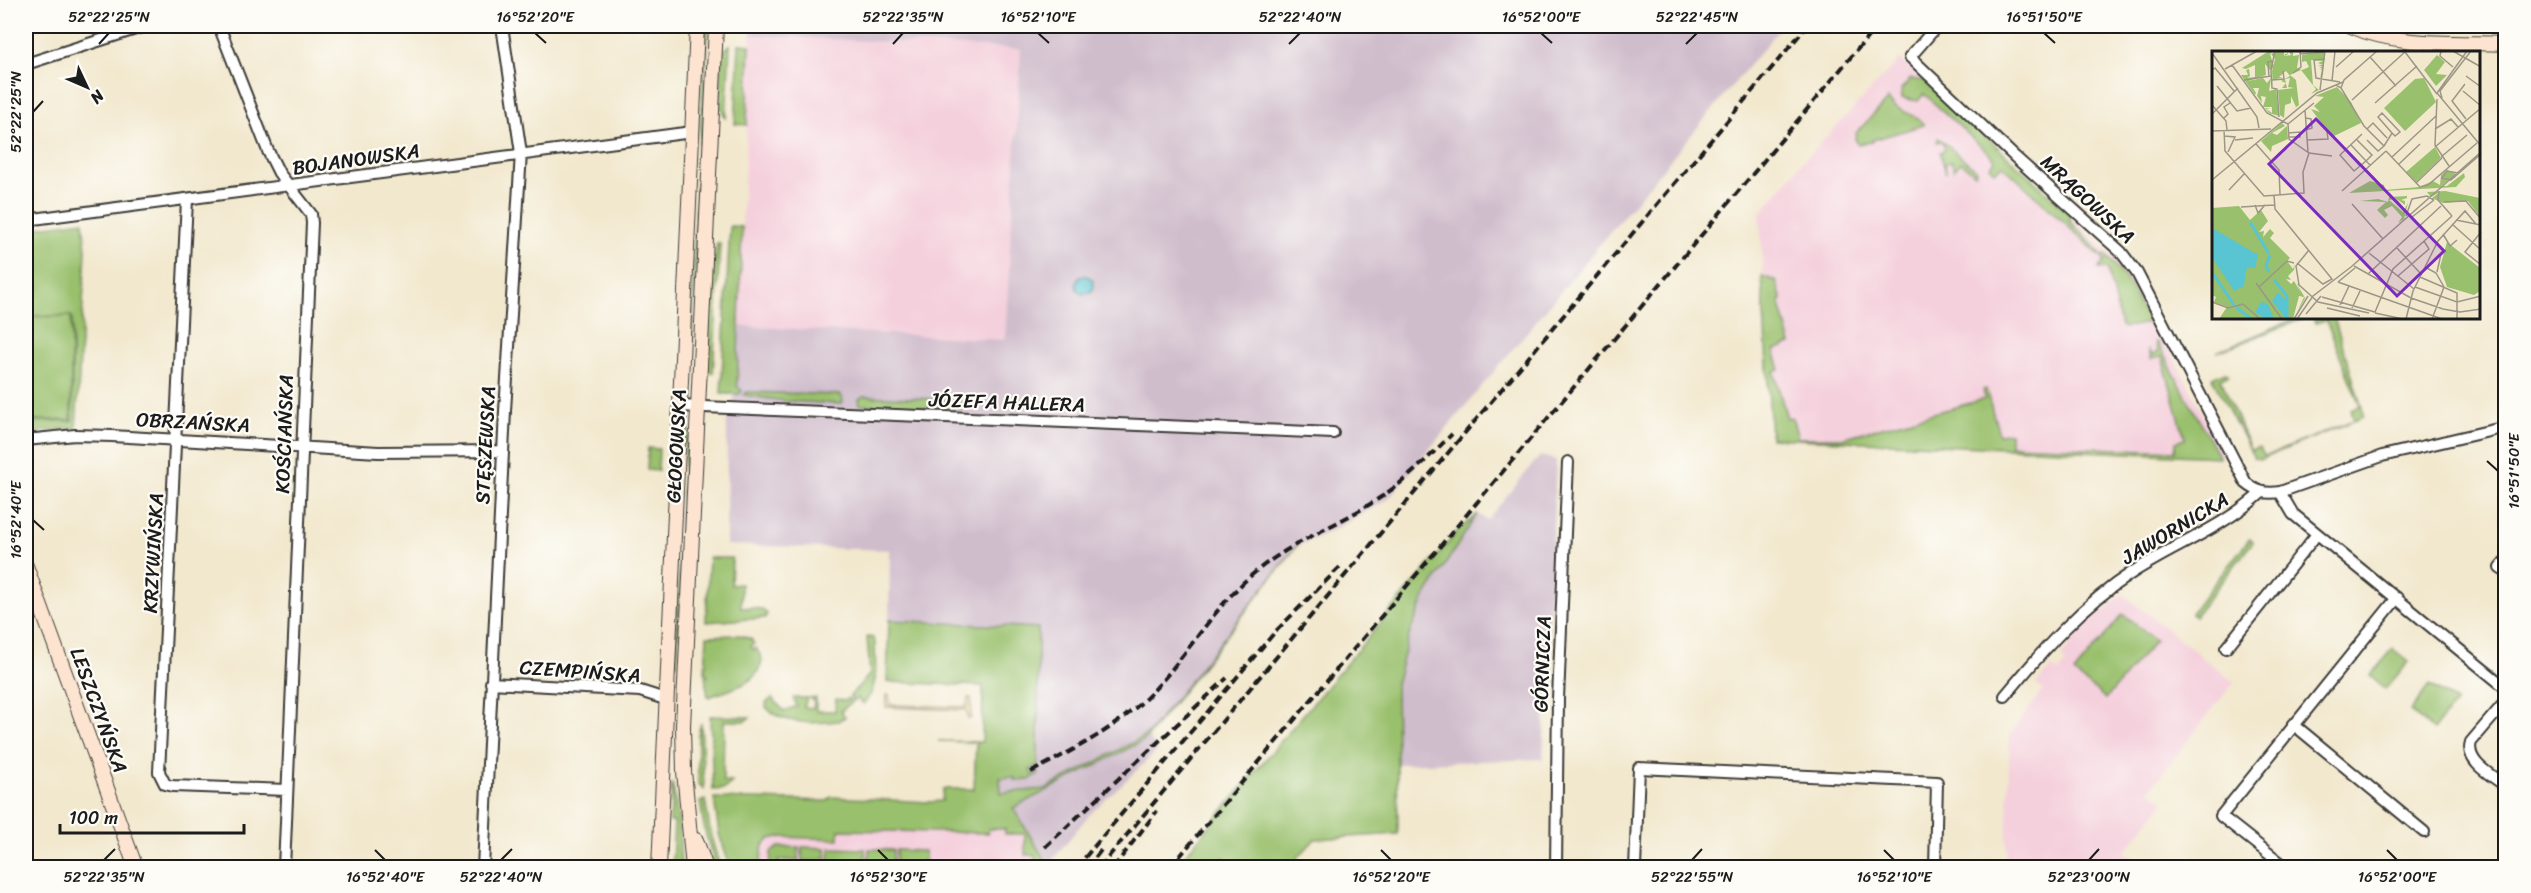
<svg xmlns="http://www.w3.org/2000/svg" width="2531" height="893" viewBox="0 0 2531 893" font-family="Sriracha,sans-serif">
  <rect width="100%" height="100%" fill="#fdfcf7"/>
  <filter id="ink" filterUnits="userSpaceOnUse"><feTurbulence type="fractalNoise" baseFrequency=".0167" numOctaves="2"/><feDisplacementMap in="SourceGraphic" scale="12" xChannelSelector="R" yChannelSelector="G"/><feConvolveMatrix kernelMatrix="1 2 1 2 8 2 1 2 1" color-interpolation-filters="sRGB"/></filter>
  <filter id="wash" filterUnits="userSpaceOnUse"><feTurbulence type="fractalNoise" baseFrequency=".008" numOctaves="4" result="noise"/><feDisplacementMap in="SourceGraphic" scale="24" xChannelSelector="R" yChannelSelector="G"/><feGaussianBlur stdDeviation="1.35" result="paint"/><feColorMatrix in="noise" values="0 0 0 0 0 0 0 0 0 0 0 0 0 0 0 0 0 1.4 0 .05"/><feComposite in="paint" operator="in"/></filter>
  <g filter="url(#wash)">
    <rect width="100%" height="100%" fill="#f2e8ce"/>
    <path fill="#f4cfdc" d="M751,35L1021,49L1005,341L737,326Z
      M1900,59L2121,264L2151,316L2152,325L2160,341L2168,346L2224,455L2218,457L1771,438L1760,214L1801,164Z
      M2122,594L2234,682L2149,790L2164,802L2124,852L2147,867L2006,868L2010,734L2043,690L2036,684L2051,667L2059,672L2066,663L2061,656L2083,629Z
      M720,800L1013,808L1043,868L733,867Z"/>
    <path fill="#d0bdcc" d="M751,26H1782L1387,500L1333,530L1297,546L1148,737L1158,750L1089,815L1048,865L1013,808L985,807L1038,628L889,620L890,550L726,545L727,418H732L737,326L1005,340L1021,49L751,35Z
      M1540,456L1556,460L1543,759L1396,764V684L1410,632L1426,595L1477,514L1487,520Z"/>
    <path fill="#99c06c" stroke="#5a6e44" stroke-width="1.5" d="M705,26H708L691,374L688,373Z
      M2391,26H2492L2485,30Z
      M739,44L750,45L747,125L735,124Z
      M730,45L726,119L720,106L722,52Z
      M1911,79L1926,81L2072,216L2069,220L2101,254L2100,256L2002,165L1995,172L1990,166L1995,159L1924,94L1918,101L1902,98L1901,89Z
      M1888,99C1898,114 1914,111 1924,125L1872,140V142L1858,144L1855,139L1856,133Z
      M1938,138L1977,170L1975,174L1961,162L1954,170L1951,162L1945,163L1946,173L1940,152L1945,150L1942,141L1937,142Z
      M83,221L86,250L76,428L26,433V421H72V316H26V229Z
      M730,226L742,227L737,386L742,391L740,394H721Z
      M717,243H720L713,372L707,375L712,276Z
      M2105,254L2125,278L2146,316L2147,323L2125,328L2121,326L2107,269H2098L2105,261L2102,257Z
      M1762,276L1776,281L1782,300L1779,301L1791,344L1774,350L1780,370L1774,372L1787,418L1792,417L1798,438H1842L1985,399L1983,390L1986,389L1999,434L2010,433V445L2175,451L2176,442L2185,439L2162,357L2151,359L2148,348L2152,355L2158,353L2155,342H2157L2219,457L1771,438Z
      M71,316V420H26V317Z
      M2296,318H2305L2217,352L2289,321Z
      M2313,318H2334L2363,411V417L2261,459L2254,458L2212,378L2225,372L2229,375L2221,379L2250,450L2260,447L2264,457L2354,420L2351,410L2360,406L2326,320L2315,323Z
      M747,392L841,395L843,400L842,404L785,401L744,395Z
      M863,396L960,400L963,404L961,409L860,405L859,399Z
      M686,426H689L677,664H674Z
      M648,448L659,449L658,471L647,470Z
      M1477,514L1426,595L1410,632L1396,684L1398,834L1315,839L1289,867H1235L1224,857L1215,867H1175L1457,532Z
      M2249,539L2253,542L2195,616L2191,613Z
      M1299,543L1145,740L1013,808L1048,865L1046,867H1035V855H1025V834H1005V829H988V833L839,830V839L779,837L770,839L763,845L760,867H730L719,834L714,798L827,801L831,797L929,802L942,801L943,789H974L976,742L938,741L982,742L983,686L887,682L889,620L1038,628V765L1030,770L1032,774L1038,771V774L1029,780H1014V777L1000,778L1001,793L1045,789L1147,735Z
      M709,558H732L731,585L741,584V607L762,609L767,614L765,618L706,622Z
      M2123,614L2155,640L2106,699L2074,673Z
      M738,635L751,639L754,644L751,646L753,650L756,648L762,659C760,685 728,690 708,697L705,676H708L705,673L707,636Z
      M867,637L873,638L875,643C875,663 880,689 863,704L858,698L854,701L850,696L870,674Z
      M2393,649L2409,662L2385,689L2370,676Z
      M2430,685L2456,702L2433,730L2410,711Z
      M772,698L784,711L797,706L793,698H807L804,707L813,708L814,701L809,698H816V711H835L836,699L845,701L848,698L852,702L841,711L845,717L838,721C817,724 780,725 766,707V703Z
      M710,716L750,717L745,721H724L723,781L732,782L724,789L713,790Z
      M701,723L704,789L698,783V734Z
      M672,783L679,821L681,867H672L674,822H670Z
      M705,800L711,836L720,867H716C708,847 703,824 700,802Z
      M779,847H799L798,861L779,860V867H770L771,852Z
      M802,847L826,848V859L821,858L820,861H802Z
      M830,848L865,849V862H829Z
      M869,849L893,850V863H868Z
      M896,850L924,851L926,861H922V864L896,863Z"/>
    <path fill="#eeda9e" stroke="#857b5d" stroke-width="1.5" d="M887,695H889L890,705L967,707L968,698H971V718L968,719L967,710L886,707Z"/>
    <path fill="#59c4d2" stroke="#3a7077" stroke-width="1.5" d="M1076 285a9 9 0 1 1 18 0a9 9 0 1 1-18 0Z"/>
  </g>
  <g filter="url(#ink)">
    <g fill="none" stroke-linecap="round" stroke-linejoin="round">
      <defs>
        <path id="street" d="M219,26L268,151L279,173L311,214L312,223L284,868
          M1937,26L1910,57L2015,157L2121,252L2137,273L2246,483C2257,492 2266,494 2280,492L2382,456L2506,427
          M26,64L145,26
          M187,200L159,772L165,784L173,786L287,790
          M26,220L692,132
          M679,406L1333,433
          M26,440L75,435L112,436L378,452L503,451
          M2280,492L2293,514L2506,688
          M2506,561L2500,568L2506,572
          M2226,648L2317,534
          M491,683L640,691L665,699
          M2005,696C2043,650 2082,605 2133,572C2175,545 2224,527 2261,493
          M2506,701L2471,742C2465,762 2491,775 2506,786
          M2293,724L2424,832
          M483,868L505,411L521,153L502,26
          M1556,868L1558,699L1568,462
          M1635,868L1639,768L1937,782L1935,868
          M2287,868L2221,816L2397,598"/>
        <path id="secondary" d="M2351,26C2398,47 2455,42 2506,44
          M26,566L136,868
          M696,840L706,868
          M659,868L697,26
          M693,868L684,771L683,726L716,26"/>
      </defs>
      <use href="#street" stroke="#3c3b37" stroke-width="14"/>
      <use href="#secondary" stroke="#3c3b37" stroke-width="16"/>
      <use href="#street" stroke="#fff" stroke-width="10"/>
      <use href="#secondary" stroke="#fde4d1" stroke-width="14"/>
      <path stroke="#1c1c1c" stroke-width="4" stroke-dasharray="9 4.5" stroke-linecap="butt" d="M1031,772C1075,749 1118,728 1152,692C1190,652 1216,603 1259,569C1297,539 1341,524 1381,497C1407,480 1429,457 1452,434
        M1045,847L1227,678
        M1076,868L1275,632L1340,567
        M1087,868L1102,849
        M1099,868L1807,26
        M1113,868L1157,811
        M1170,868L1877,26"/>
    </g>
  </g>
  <path fill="none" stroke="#1c1c1c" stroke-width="2" d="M535,33L546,43M1038,33L1049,43M1541,33L1552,43M2044,33L2055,43M99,44L109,33M893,44L903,33M1289,44L1300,33M1686,44L1697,33M33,112L43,101M2487,461L2498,471M33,520L44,530M375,850L385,860M878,850L888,860M1381,850L1391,860M1884,850L1894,860M2387,850L2397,860M104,860L115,849M501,860L512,849M1692,860L1702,849M2089,860L2099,849"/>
  <g text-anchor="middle" stroke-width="4.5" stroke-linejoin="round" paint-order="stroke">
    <g font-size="20" fill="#1c1c1c" stroke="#fdfcf7">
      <text transform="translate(356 159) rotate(-8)" y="7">BOJANOWSKA</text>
      <text transform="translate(2088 199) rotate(43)" y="7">MRĄGOWSKA</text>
      <text transform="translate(1007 402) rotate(2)" y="7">JÓZEFA HALLERA</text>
      <text transform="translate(193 422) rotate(3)" y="7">OBRZAŃSKA</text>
      <text transform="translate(284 434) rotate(-88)" y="7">KOŚCIAŃSKA</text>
      <text transform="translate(485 445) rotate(-87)" y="7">STĘSZEWSKA</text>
      <text transform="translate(676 446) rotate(-87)" y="7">GŁOGOWSKA</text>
      <text transform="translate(2175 528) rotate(-31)" y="7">JAWORNICKA</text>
      <text transform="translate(153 553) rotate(-87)" y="7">KRZYWIŃSKA</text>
      <text transform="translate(1542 664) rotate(-88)" y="7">GÓRNICZA</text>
      <text transform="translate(580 671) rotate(4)" y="7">CZEMPIŃSKA</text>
      <text transform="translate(99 710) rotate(70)" y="7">LESZCZYŃSKA</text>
    </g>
  </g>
  <g transform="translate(2212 51)">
    <rect width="268" height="268" fill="#f2e8ce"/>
    <path d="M57,0H61L58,3L62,16L58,19L53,13L54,24L36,30L51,27L55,32L59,27L57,40L64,38L67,65L57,62L53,57H58L54,58L60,62V56H51L54,46L49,45L50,52L45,45L47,37H41L44,42L43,44L29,24H36L34,19L37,18L38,25L35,27L43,26V14L34,18L30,17ZM64,0H72V6L73,3H75V1L76,3L73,5L80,4L78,3V1L81,0V5L87,4L85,17L90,19L97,16L94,10L90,11V4L110,1L88,0H113L111,23L108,27L110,19H107L111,18L107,16H111L106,14H111L106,12L111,10L99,9L101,34L107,39L99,43L104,38L89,19L78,24L84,29L87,54L76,62L84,56L79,45V52L73,54L72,67L68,64L66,39L82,37L76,36L78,27L73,28L75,37H70L74,32L69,30L78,25L74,20L67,26H71L61,29V34L60,20L63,8L59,3ZM225,4L233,11L224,23L235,24L224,35L212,19ZM212,27L224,51L193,80L172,57L203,28ZM125,36L139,51L149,72L120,86L99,58L108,61L102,55L112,46L103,45ZM70,72L73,75L60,82L65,84L75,75L76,88L60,95L59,101L49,90ZM223,96L229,107L204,131L194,121ZM235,119L244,123L229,135H235L252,122L253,126L244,136L137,142L158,130L172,134L173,139L207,136L221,130L228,134L229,124ZM233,140L268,147V166L256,150L231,152L220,147L228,141L219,146L215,141ZM195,145V150V147L189,149L193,150V154L185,148L192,157L183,148L177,149L191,161L196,152L192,168L186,172L190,166L180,155L172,159L176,164L173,167L165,159L174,151L148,150L166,148L176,151L177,146ZM27,155L38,169L49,159L56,170L47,181L52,180L51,186L58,178L62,182L58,187L78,207L75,210L81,218L83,213L82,219L76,225L79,229L74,228L79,233L82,230L89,242L84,231L93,247L84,264L92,246L87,245L81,268H7L15,256L2,251L4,246L0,244V157ZM235,191L268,217V240L262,244L235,236L228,216Z" fill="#99c06c"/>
    <path d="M0,177L46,204L43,217L35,216L32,235L22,240L0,206ZM66,241L75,250L74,268L60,250ZM50,250L56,254L62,268H53L43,261Z" fill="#59c4d2"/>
    <path fill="none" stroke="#59c4d2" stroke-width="3" d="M38,171L57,203M0,221L22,254M57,221L54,215L58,204M62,229L75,245V268M24,256L39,268"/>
    <path fill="none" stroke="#9c9687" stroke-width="1.5" d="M63,0L59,19L60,37L65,38L67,66M229,0L228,5L241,16M241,0L269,16M255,0L225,42L269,95M193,1L225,43M0,2L45,66L47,77M88,3L113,1M158,6L184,35M113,8L102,9L104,27L128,31M20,14L55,62L76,73M124,16L142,0M13,18L45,0M0,19L3,17L22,40M81,22L89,16L88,0M254,25L269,36M57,26L56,11L60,10M32,29L59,25M60,29L72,28L71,20M120,30L123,0M253,33L240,50L254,68M124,34L129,37L132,29L165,0M5,35L25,60L39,57M129,37L152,75L172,95L166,100L155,89M108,39L113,0M251,40L269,55M230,47L228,40L259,0M225,48L223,94L237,115M140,49L194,0M102,52L76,73L77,88L97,102L120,105M163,52L205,15M0,54L14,70L15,79M93,59L96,101M0,63L26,37M12,67L16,63L12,56L18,52M94,67L99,68L100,77L94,79M155,78L161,72L175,87M223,78L239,68L246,76M12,79L13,100L52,145L92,142L91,121L97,102M0,80L59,78M76,82L88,81V86H77M150,83L128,104L142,120L154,110L158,114M12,85L23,86L16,101M23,89L41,87M95,89L116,88L115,81M44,93L67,119L68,143M139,94L154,110L160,104L145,89M172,95L180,82L183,85L188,81L170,62L166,66L180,82M223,96L269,57M134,99L148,115M174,100L208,136L216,134L265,92M269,102L246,122L235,120L230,127L239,129L269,103M180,106L224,65M229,106L255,84M187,113L208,93M0,129L105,42L131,31M204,132L230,107M17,139L33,122M130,140L174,100M227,140L226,149L240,165M62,144L63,158L120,228L111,233L85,212M232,151L254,150L269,168M140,153L171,188M43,154L46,162L53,154M29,156L62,154M194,165L200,148L215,145L222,149M200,166L222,149M244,169L269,174M240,173L269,199M269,181L253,201L269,214M231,183L238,195L245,189M184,196L209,223M157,202L202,238M142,215L199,247L231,258L248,261L269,258M213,216L224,222L232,236L220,268M225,221L229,203M156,223L229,155M186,225L217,198L212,190M208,226L245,242V268M126,231L230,268M126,231L143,217M44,232L70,268M86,233L106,251L157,262M87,234L84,215L97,199M47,236L75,210L82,212M203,236L245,251L269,245M110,246L163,261L181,218L240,165M0,251L16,257L31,253L48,268M128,254L137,235M115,257L148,265M140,257L148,240M163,262L191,268M94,263L109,245M82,268L96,245M85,268L101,245L139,216L269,101M194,268L201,240L226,190L253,160L264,173"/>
    <path fill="#7b2cbf" fill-opacity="0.15" stroke="#7b2cbf" stroke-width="3" d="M104,68L232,200L185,245L57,113Z"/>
    <rect width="268" height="268" fill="none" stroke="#1c1c1c" stroke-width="3"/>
  </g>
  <rect width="2531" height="893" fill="none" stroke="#fdfcf7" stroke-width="66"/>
  <g transform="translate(87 87) rotate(134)" stroke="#fdfcf7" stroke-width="4.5" paint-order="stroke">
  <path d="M0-4.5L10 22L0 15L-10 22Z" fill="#1c1c1c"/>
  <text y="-9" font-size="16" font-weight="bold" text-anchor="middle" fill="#1c1c1c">N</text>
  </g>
  <path d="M60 824v9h184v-9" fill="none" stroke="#1c1c1c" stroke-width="3"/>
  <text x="69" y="824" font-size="18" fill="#1c1c1c" stroke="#fdfcf7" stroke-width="4.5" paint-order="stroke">100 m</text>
  <rect x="33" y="33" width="2465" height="827" fill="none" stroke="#1c1c1c" stroke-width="2"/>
  <g font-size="15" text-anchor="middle" fill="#1c1c1c">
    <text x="109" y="22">52°22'25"N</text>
    <text x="535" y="22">16°52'20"E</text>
    <text x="903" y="22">52°22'35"N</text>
    <text x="1038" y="22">16°52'10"E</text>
    <text x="1300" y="22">52°22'40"N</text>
    <text x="1541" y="22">16°52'00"E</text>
    <text x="1697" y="22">52°22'45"N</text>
    <text x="2044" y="22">16°51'50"E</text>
    <text transform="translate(16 112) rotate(-90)" y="5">52°22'25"N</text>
    <text transform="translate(2514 471) rotate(-90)" y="5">16°51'50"E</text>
    <text transform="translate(16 520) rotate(-90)" y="5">16°52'40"E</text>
    <text x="104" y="882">52°22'35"N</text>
    <text x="385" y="882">16°52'40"E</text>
    <text x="501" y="882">52°22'40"N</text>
    <text x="888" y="882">16°52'30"E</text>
    <text x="1391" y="882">16°52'20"E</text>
    <text x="1692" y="882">52°22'55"N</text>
    <text x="1894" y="882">16°52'10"E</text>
    <text x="2089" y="882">52°23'00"N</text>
    <text x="2397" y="882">16°52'00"E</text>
  </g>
</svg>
